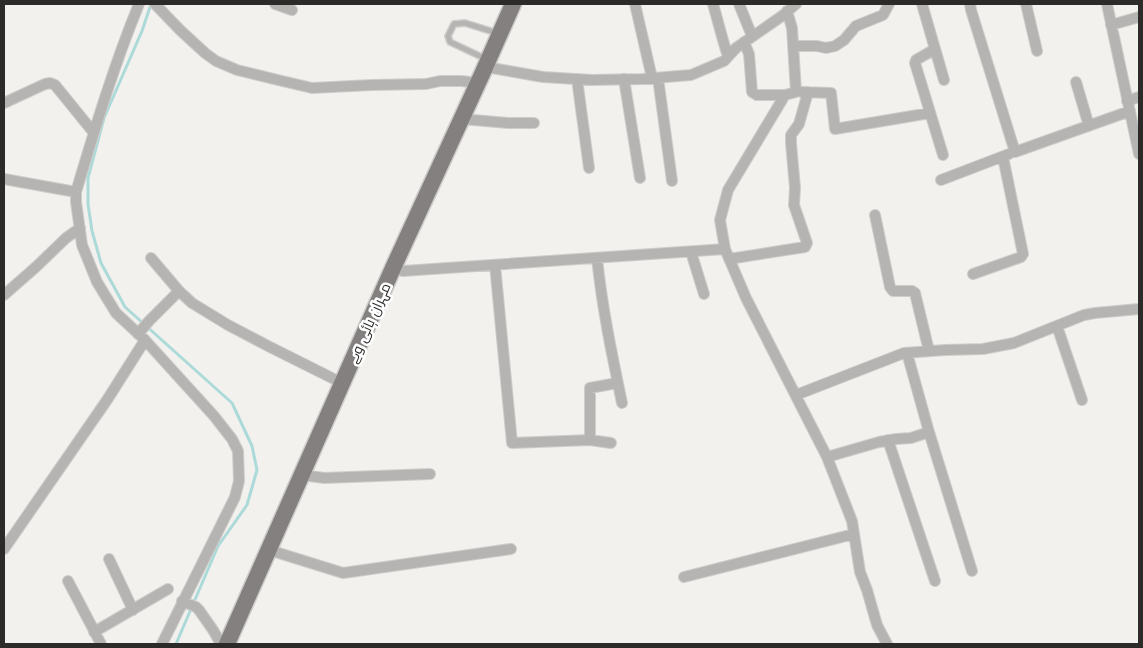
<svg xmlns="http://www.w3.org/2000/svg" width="1143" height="648" viewBox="0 0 1143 648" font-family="'Work Sans',Cairo,sans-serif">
  <rect width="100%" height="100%" fill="#f2f1ee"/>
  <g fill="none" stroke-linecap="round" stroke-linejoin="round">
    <path stroke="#acdad9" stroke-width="3" d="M151,4L142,31L104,118L88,178V204L92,231L101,263L125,307L232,403L252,446L257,470L247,505L218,546L176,644"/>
    <defs>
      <path id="service" d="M486,59L450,42L448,36L454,24L465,23L497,33"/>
      <path id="minor" d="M139,4C114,65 95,128 76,192V202L82,245L97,282L116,313L145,340L214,416L232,439L238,451L239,481L235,497L162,644
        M155,4L180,30L205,53L216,61L237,70L278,80L312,88L372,85L426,84L440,81H461L479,83
        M275,4L292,10
        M635,4L652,78
        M713,4C718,21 722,39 728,56
        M739,4L752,36
        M922,4L944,80
        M970,4L971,10L1015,152L1130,111
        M1026,4L1037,51
        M1107,4L1139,154
        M787,11L792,28L796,92L785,95L728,190L720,220L725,249L746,298L827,457L852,521L860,572L867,590L877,625L887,644
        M1111,25L1139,17
        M744,42L749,54L752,92L757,95H785
        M793,46H817L826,48L835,46L844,40L856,26L883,15L889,4
        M935,49L916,60L915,63L943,155
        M486,67L543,77L592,80L642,79L691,75L724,61L736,48L782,16L796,4
        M658,78L672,181
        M577,79L589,168
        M624,79L640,178
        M1076,82L1089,126
        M802,92L831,93L835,129L930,113
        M1127,101L1139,97
        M4,103L45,84L50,83L55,85L94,133
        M462,119L508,123H534
        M4,179L76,192
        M941,180L1009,154
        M875,215L890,287L893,291H912L915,293L929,351
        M691,252L704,294
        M151,258L179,291L192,303L228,325L270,347L342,383
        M597,258C602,307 612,355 622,403
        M729,259L805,247L807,243L794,205L795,188L791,143V135L799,124L808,92
        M495,265L512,443L590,440L611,443
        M393,268L403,271L725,249
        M973,274L1021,257L1023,254L1003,157
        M4,295L37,266L66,238L80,228
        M1057,326L1082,400
        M138,334L149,321L179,291
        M907,353L929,432L972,571
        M796,395L904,353L945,350L983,349L1014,343L1084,315L1095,313L1139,309
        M590,440V388L617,383
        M888,440L935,581
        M827,457L879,442L896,439L911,438L929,432
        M302,475L324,478L430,474
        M4,549L107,400L145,340
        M269,550L343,573L511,549
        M109,559L133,610
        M684,577L854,534
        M68,581L101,644
        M182,601L196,607L199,610L213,630L221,644
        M94,632L168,589"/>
      <path id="primary" d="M227,644L393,268L483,72L513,4"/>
    </defs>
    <use href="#service" stroke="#cecdcb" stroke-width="8"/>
    <use href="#minor" stroke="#cecdcb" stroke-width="12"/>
    <use href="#primary" stroke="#cecdcb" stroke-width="19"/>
    <use href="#service" stroke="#b6b4b3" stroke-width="5"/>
    <use href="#minor" stroke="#b6b4b3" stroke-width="10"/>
    <use href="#primary" stroke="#83807f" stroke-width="16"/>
  </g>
  <g text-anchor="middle" stroke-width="5" stroke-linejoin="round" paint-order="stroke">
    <g font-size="14" fill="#2c2b2a" stroke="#fff">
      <text transform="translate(369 323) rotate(-66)" y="5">مہران ہائی وے</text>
    </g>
  </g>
  <rect width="1143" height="648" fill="none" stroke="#2c2b2a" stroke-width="10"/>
</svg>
